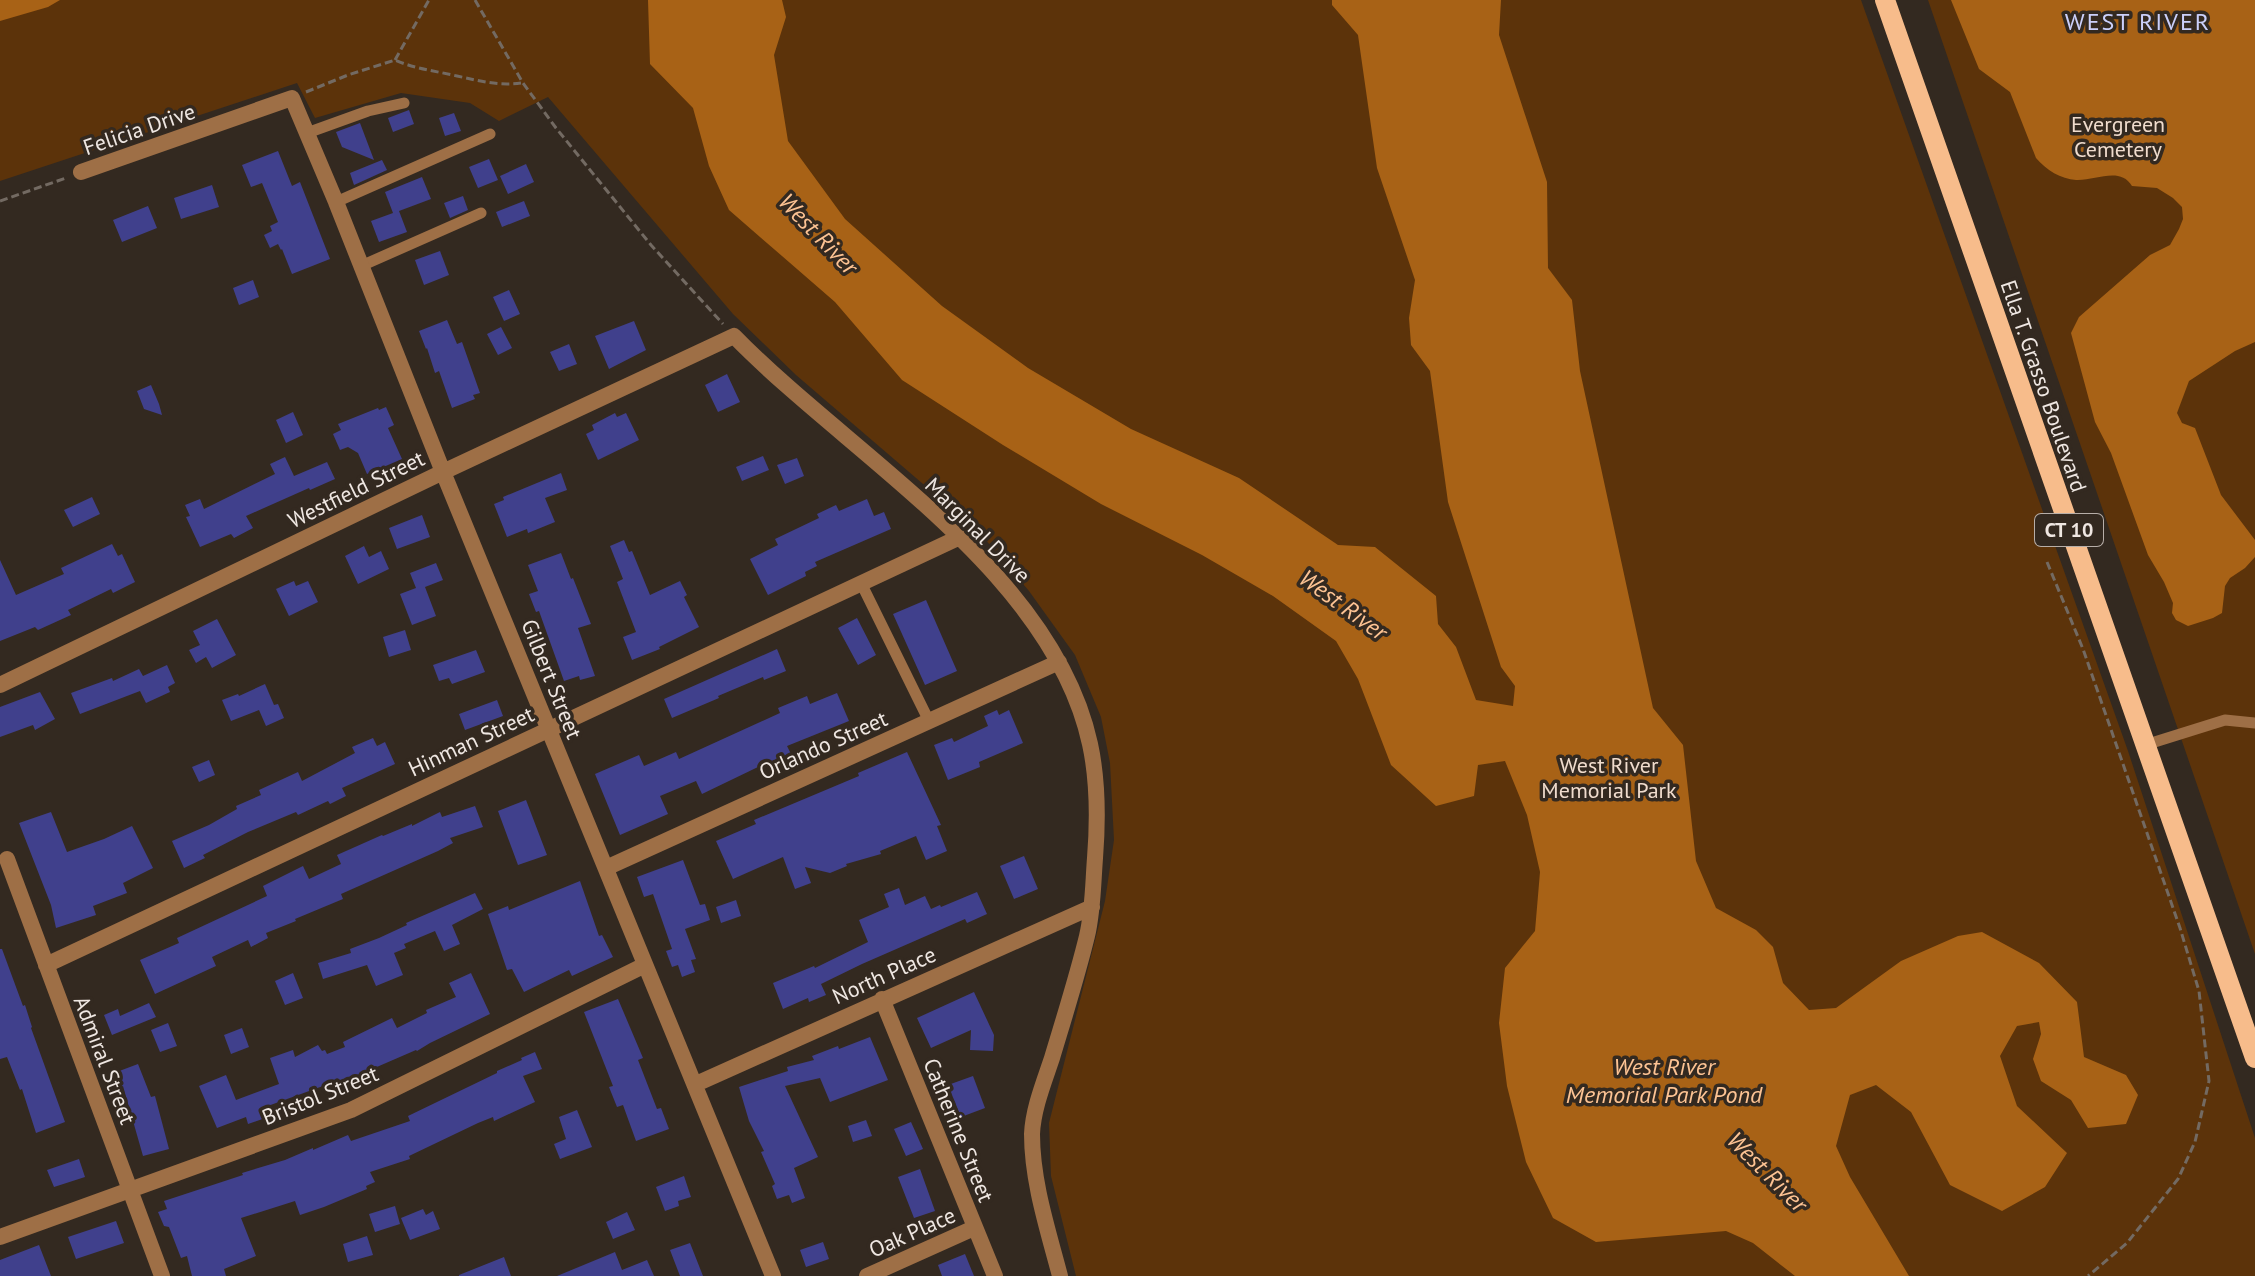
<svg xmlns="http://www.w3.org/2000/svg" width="2255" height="1276" viewBox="0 0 2255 1276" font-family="'PT Sans',sans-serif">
  <rect width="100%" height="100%" fill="#332920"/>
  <path fill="#5c330a" d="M0,0H1861L2128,751L2255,1138V1276H1076L1051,1176L1049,1123L1105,901L1114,840L1110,763L1101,717L1075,655L1029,591L979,532L796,375L733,314L548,97L499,121L470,103L401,93L315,118L297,83L0,181Z
    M1928,0H2255V954Z"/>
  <path fill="#a86216" d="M0,0H60L48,7L0,21Z
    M648,0H782L786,17L774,55L788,141L845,219L942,306L1028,368L1131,429L1239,478L1338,545L1375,547L1436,596L1438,624L1456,647L1476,700L1513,706L1515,686L1501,667L1448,502L1430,371L1411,345L1409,318L1415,280L1377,168L1358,35L1332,5V0H1501L1499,35L1547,182L1548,268L1572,300L1580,371L1653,708L1683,745L1696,861L1716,908L1756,930L1773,947L1783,983L1809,1010L1836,1008L1901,961L1958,936L1982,932L2039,963L2077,1002L2084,1057L2126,1075L2138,1095L2126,1124L2088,1128L2071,1100L2041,1081L2033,1059L2041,1034L2039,1022L2017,1026L2000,1056L2017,1106L2067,1153L2045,1187L2002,1211L1950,1185L1911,1112L1876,1085L1850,1095L1836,1146L1850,1177L1909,1276H1795L1753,1243L1726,1231L1596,1242L1553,1218L1526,1162L1507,1086L1499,1023L1505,968L1535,931L1540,872L1527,815L1505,761L1478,765L1474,796L1436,806L1391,765L1358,679L1336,641L1273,596L1202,555L1101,504L1003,445L902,380L835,302L729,210L709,166L693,108L650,64Z
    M1951,0H2255V342L2235,351L2189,381L2177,413L2182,423L2195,428L2221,495L2255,540V557L2245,568L2230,578L2225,586L2222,613L2213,618L2188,626L2176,620L2172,613L2173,603L2164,582L2148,555L2111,453L2095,422L2071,333L2079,317L2150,255L2170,245L2179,229L2183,219L2182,207L2173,198L2157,188L2132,186C2120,166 2095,181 2076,180C2061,179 2046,170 2036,158L2010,92L1979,69Z"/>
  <path fill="#40408c" d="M409,110L414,124L393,132L388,118Z
    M454,113L461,131L445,136L439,118Z
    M360,123L374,160L342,147L336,132Z
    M278,151L292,186L300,182L330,259L292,274L282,249L281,250L278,244L270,248L264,235L272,231L270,226L278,222L262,183L251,187L242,165Z
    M489,159L498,180L478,188L469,167Z
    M382,160L387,170L354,185L350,173Z
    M526,164L534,182L508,194L500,176Z
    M422,177L431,199L399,211L407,232L379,242L371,221L393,213L385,192Z
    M212,185L219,207L181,219L174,198Z
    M463,196L468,210L450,218L444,203Z
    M524,201L530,216L502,227L496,212Z
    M148,206L157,228L122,242L113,220Z
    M440,251L449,275L424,285L415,260Z
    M253,280L259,297L239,305L233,288Z
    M509,290L520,314L504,321L493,297Z
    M447,320L457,344L462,342L480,393L473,395L475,399L452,408L439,371L435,373L427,348L426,349L419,331Z
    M634,321L646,350L609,369L595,336Z
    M501,327L512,348L498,355L487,334Z
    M569,344L577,364L559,371L550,352Z
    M727,374L740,402L718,412L705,385Z
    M151,385L159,404L162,415L144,409L137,391Z
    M386,407L394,425L388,428L402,459L367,474L358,453L348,447L340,450L333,434L341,430L338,424L378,408L379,410Z
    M293,412L303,435L286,443L276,420Z
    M615,413L617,417L626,413L639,440L598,460L586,434L594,430L592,425Z
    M763,456L769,470L742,481L736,467Z
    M285,457L294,476L327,462L335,479L310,490L309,488L246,516L253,528L234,538L231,534L200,547L186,517L190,516L185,505L200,499L204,509L275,474L270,464Z
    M797,458L804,476L785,484L777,465Z
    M561,473L567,490L545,498L555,522L528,533L527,529L507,537L494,504L504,500L503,497Z
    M92,497L100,514L73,527L64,510Z
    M867,499L874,516L884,512L891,529L815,562L817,566L805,572L806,576L768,595L750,559L778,545L775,539L819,518L817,514L836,505L839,511Z
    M422,515L430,537L397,549L389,528Z
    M624,540L629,552L632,551L650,595L680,581L687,595L684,597L699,627L659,647L660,649L632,660L623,637L636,632L617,582L623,579L610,546Z
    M112,544L118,556L122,554L135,582L113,593L111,589L68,610L71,615L38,630L35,627L0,641V560L16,595L64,574L61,568Z
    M364,546L369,557L381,551L389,569L358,584L345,556Z
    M561,553L571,579L573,578L591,624L578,628L595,676L580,680L579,676L564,681L539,611L536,612L529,594L538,591L528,565Z
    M436,563L443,580L425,587L436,616L412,625L400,594L416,588L410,573Z
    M294,581L296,586L308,581L318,602L289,616L276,589Z
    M926,600L957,671L925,685L893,614Z
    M857,618L876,655L858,665L838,628Z
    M217,619L236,655L212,668L206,657L196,663L189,650L200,645L193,631Z
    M405,630L411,650L389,657L383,637Z
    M777,649L786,671L764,680L763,677L718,696L719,698L672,718L664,699Z
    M476,650L485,672L452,684L449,678L439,681L433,665Z
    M167,665L175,683L168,687L170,692L146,703L140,691L80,714L71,693L112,678L113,681L139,669L143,676Z
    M265,684L274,705L278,704L284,718L266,726L259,710L231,721L222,700L238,694L239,696Z
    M40,692L55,719L35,730L33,725L0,737V707Z
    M837,693L849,721L787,746L791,754L758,767L702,794L696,781L660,796L668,814L620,835L595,774L639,755L644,766L676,752L679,759L780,713L778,708L807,696L810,704Z
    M497,700L503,716L465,730L459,714Z
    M997,710L999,715L1009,710L1023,743L979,762L980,767L948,780L934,745L952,738L954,742L988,726L984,716Z
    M373,738L377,746L385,742L395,764L342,788L346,796L330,804L328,801L298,815L296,812L248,832L203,855L205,858L184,868L172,841L209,825L237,809L236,806L261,795L259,790L298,772L302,781L355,753L352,747Z
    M907,752L941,825L937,826L947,851L926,860L916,836L880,851L881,854L846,864L847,866L830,873L805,867L811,883L795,889L783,857L733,879L716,841L756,824L754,820L859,776L858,773Z
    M209,760L215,775L199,782L192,767Z
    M526,800L547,855L518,865L498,811Z
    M475,806L483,827L450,838L453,843L438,851L341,894L343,899L295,919L296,921L266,933L268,938L251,947L248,940L212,957L216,966L155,994L140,960L179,943L177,938L267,896L263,886L303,866L309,879L341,864L337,855L382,835L383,836L412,824V826L440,812L442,817Z
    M51,812L67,852L104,839L132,826L153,868L123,883L127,893L93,906L96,915L56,928L51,905L19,823Z
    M1024,856L1038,889L1014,899L1000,866Z
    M683,860L700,905L705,904L710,920L685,929L696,959L691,960L695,972L682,977L678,965L672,967L666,951L672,949L653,894L644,897L637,877Z
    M580,881L599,936L602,935L613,957L572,976L569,970L524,992L512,969L507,970L488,914L508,906L509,910Z
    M899,888L905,905L925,896L931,909L940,905L941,907L977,892L987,914L967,923L965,919L862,964L821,984L826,995L809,1002L808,998L783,1009L773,983L814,966L815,968L868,942L859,920L889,907L884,894Z
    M475,893L483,909L452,925L460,944L444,951L435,931L404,944L406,948L394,953L403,975L376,986L367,965L323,979L318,963L351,953L350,949L379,938L407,925L406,923Z
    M736,900L741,916L721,923L716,907Z
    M0,949H2L23,1006L25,1005L32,1027L31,1028L65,1122L36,1133L22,1089L20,1090L7,1057L0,1059Z
    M293,973L303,998L285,1005L275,981Z
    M471,973L490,1014L430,1043L417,1051L416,1050L356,1076L326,1092L323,1086L265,1107L268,1117L248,1124L246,1117L217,1128L199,1086L226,1075L236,1100L279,1084L270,1058L293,1050L295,1057L318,1045L322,1051L325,1050L327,1054L345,1047L343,1042L392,1018L397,1028L427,1013L426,1010L456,997L449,983Z
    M974,992L994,1035L993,1051L970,1050L971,1030L931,1048L917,1018Z
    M618,999L643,1058L638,1060L657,1109L661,1108L669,1129L636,1141L623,1105L617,1107L609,1087L613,1086L584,1012Z
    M149,1003L156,1017L112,1035L104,1015L118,1009L120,1016Z
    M168,1023L177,1046L160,1052L151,1030Z
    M242,1028L249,1047L231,1054L224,1035Z
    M870,1037L888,1080L830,1102L820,1078L785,1086L818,1157L794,1168L805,1198L792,1203L789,1195L777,1199L772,1186L775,1184L761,1152L764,1151L749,1121L739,1087L788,1071L787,1067L814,1060L812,1056L838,1046L839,1049Z
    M535,1052L542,1069L523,1076L535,1102L494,1121L493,1117L478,1123L409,1156L410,1159L370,1172L375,1182L366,1186L367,1189L324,1207L300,1215L295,1201L241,1218L256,1256L224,1269L226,1276H192L187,1256L181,1258L169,1227L164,1226L158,1212L167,1209L164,1201L243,1175L242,1173L285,1160L313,1148V1150L348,1135L351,1141L410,1121L408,1116L497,1073V1071L522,1060L521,1058Z
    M138,1064L151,1097L155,1096L169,1149L143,1156L123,1086L119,1087L114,1073Z
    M973,1076L985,1108L961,1117L948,1085Z
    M577,1110L592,1147L560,1159L554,1144L566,1139L559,1117Z
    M866,1120L872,1136L853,1142L848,1126Z
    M911,1122L923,1149L906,1156L894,1129Z
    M79,1159L85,1177L54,1187L47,1170Z
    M920,1169L935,1211L914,1218L898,1177Z
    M684,1176L691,1197L678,1201L679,1206L665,1211L656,1187Z
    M395,1206L400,1224L375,1232L369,1214Z
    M423,1209L426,1215L433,1211L440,1229L410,1240L401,1218Z
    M627,1212L635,1230L613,1239L606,1222Z
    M116,1221L124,1243L76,1259L68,1237Z
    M367,1236L373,1255L348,1262L343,1244Z
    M823,1242L829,1259L806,1267L800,1250Z
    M690,1243L703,1276H680L670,1250Z
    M39,1245L51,1276H0V1260Z
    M615,1252L622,1270L647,1260L654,1276H557Z
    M965,1254L974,1276H942L938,1265Z
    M504,1257L511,1276H459V1275Z"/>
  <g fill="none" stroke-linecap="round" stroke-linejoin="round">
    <path stroke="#736a62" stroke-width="3" stroke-dasharray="8 4" stroke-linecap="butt" d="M475,0L523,83L556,128L651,245L723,324
      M395,60L429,0
      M306,92L348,75L395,60C415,69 436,71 457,76C480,81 498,86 521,83
      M0,201L66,178
      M2047,562L2083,649L2180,928L2199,991L2209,1081L2195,1142L2178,1179L2127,1243L2088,1276"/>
    <path stroke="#9e6f46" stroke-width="11" d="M307,133L368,111L404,103
      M336,202L490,134
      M361,266L481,213
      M862,585L929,721
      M2145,745L2225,720L2255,723"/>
    <path stroke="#9e6f46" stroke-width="16" d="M81,172L292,98L336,202L443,472L773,1276
      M0,685L443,472L734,336C850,455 1053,572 1090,744C1098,781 1098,820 1095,858C1093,884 1093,911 1087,936C1077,977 1064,1018 1052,1058C1044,1082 1033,1109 1032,1134C1032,1182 1048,1230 1060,1276
      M7,859L162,1276
      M606,868L1059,662
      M46,965L960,537
      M882,999L995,1276
      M696,1084L1092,907
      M0,1237L351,1110L645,965
      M867,1276L974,1228"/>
    <path stroke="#f7bc8b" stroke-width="20" d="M1885,0L2255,1058"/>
  </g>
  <g text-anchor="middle" stroke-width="7" stroke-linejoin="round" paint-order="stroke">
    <rect fill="#332920" stroke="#b7aea8" stroke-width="2" x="2035" y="514" width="68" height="32" rx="6"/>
    <g font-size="20" font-weight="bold" fill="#efe7e2">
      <text x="2069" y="537">CT 10</text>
    </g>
    <g font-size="22" fill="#f0dccd" stroke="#332920">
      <text x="2118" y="132">Evergreen<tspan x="2118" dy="25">Cemetery</tspan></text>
      <text x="1609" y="773">West River<tspan x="1609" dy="25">Memorial Park</tspan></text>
    </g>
    <g font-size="22" fill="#efe7e2" stroke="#332920">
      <text transform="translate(139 129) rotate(-19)" y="8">Felicia Drive</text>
      <text transform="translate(2044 386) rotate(71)" y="8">Ella T. Grasso Boulevard</text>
      <text transform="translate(356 489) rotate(-26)" y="8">Westfield Street</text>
      <text transform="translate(978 530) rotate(45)" y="8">Marginal Drive</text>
      <text transform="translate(552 679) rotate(68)" y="8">Gilbert Street</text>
      <text transform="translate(471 741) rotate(-25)" y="8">Hinman Street</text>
      <text transform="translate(823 745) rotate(-24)" y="8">Orlando Street</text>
      <text transform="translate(884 975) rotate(-24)" y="8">North Place</text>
      <text transform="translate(105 1060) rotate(69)" y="8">Admiral Street</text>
      <text transform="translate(320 1095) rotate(-22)" y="8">Bristol Street</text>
      <text transform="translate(959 1130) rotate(68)" y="8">Catherine Street</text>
      <text transform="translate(912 1232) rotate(-24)" y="8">Oak Place</text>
    </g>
    <g font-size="24" letter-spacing="2" fill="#cbd0fb" stroke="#332920">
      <text x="2138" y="30">WEST RIVER</text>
    </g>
    <g font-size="24" font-style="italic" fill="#fdc393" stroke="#332920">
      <text transform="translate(818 234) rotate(46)" y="8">West River</text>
      <text transform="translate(1343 605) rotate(36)" y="8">West River</text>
      <text x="1664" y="1075">West River<tspan x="1664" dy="28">Memorial Park Pond</tspan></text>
      <text transform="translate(1767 1172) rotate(45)" y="8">West River</text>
    </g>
  </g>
</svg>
